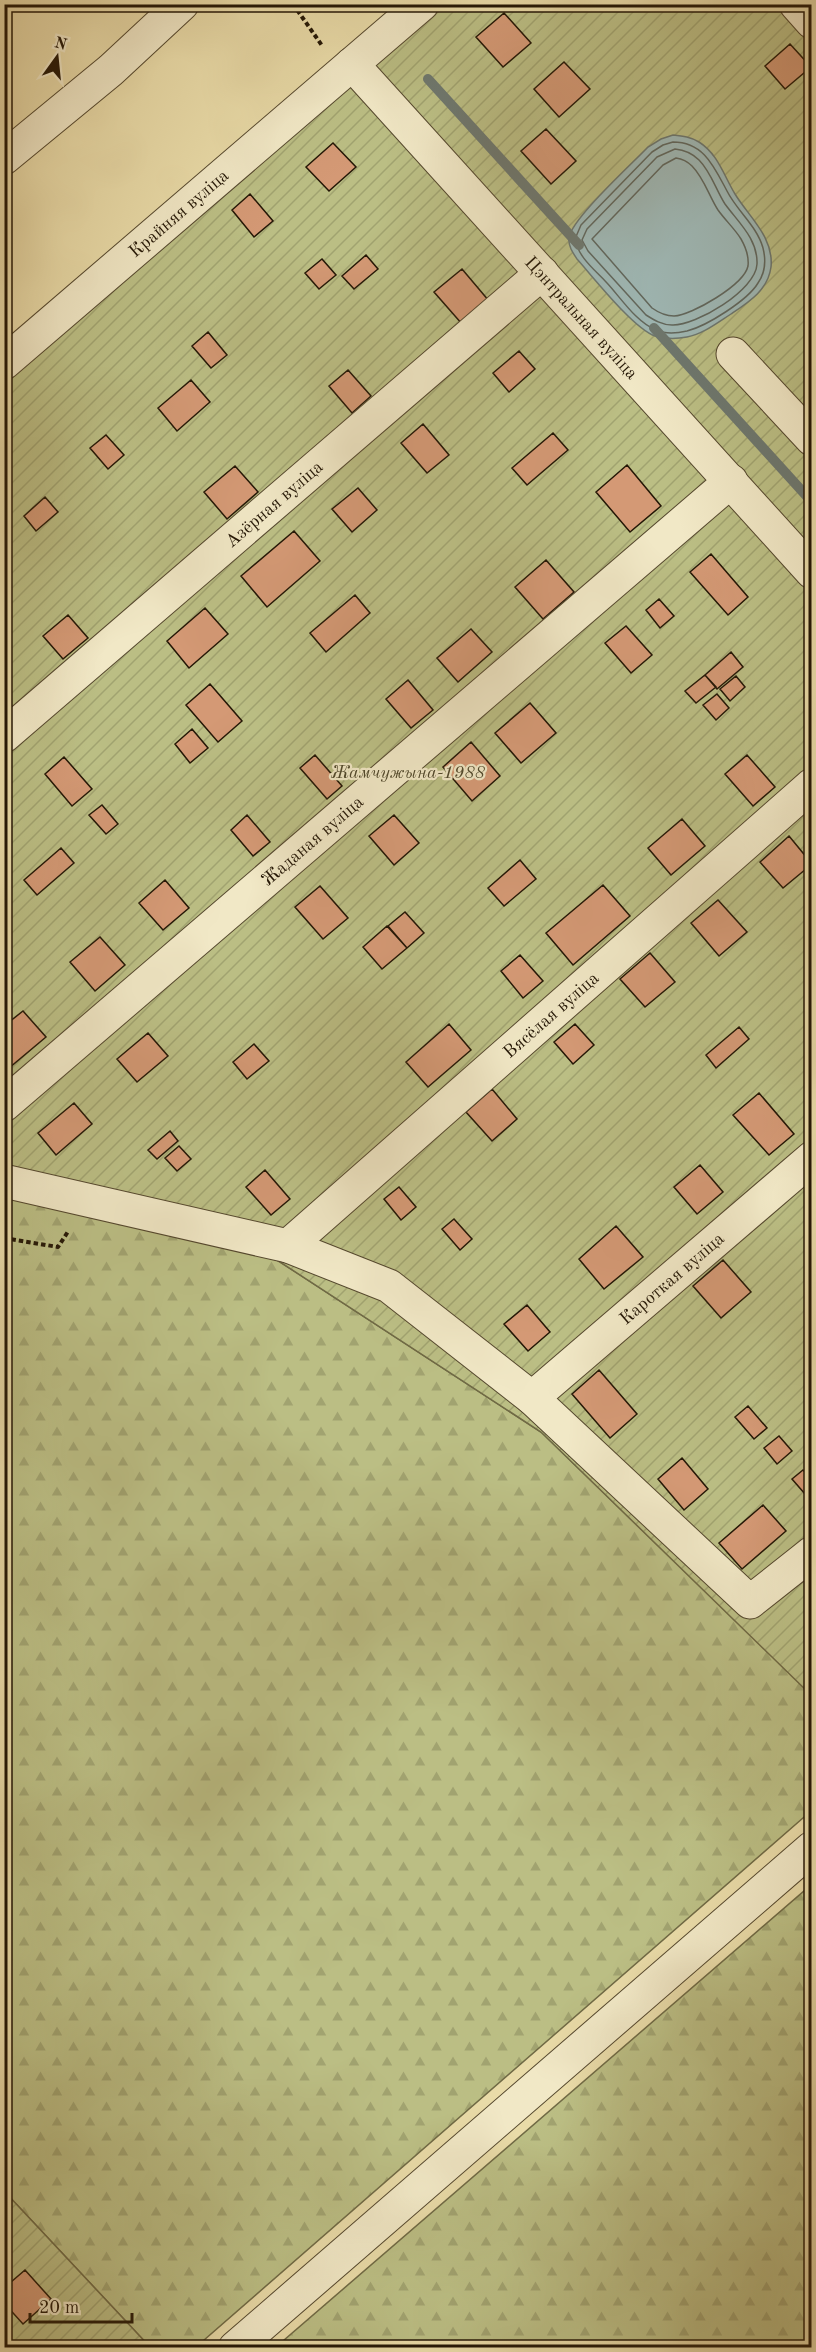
<svg xmlns="http://www.w3.org/2000/svg" width="816" height="2352" viewBox="0 0 816 2352" font-family="'Old Standard TT',serif">
  <defs>
    <pattern id="forest-firs" width="22" height="20" patternUnits="userSpaceOnUse" patternTransform="scale(1.5)"><rect width="22" height="20" fill="#bbbe84"/><path d="M5 1l3.5 6h-7zM16 11l3.5 6h-7z" fill="#a1a370"/></pattern>
    <pattern id="garden-furrows" width="10" height="10" patternUnits="userSpaceOnUse" patternTransform="scale(1.5)"><rect width="10" height="10" fill="#bbbe84"/><path d="M-1 1l2-2M0 10L10 0M9 11l2-2" fill="none" stroke="#a1a370"/></pattern>
  </defs>
  <rect width="100%" height="100%" fill="#e9dba8"/>
  <filter id="stains"><feTurbulence type="fractalNoise" baseFrequency=".00333" numOctaves="4"/><feColorMatrix values="0 0 0 0 .2 0 0 0 0 .09 0 0 0 0 .02 0 0 0 .5 -.17"/></filter>
  <radialGradient id="worn" r=".72"><stop offset=".6" stop-color="#630" stop-opacity="0"/><stop offset="1" stop-color="#630" stop-opacity=".3"/></radialGradient>
  <path fill="url(#forest-firs)" stroke="#706a45" stroke-width="1.5" d="M5,1193L277,1260L541,1432L812,1695L811,1811L196,2347H150L5,2192Z
    M811,1885V2347H276Z"/>
  <path fill="url(#garden-furrows)" stroke="#706a45" stroke-width="1.5" d="M404,5H811V1695L541,1432L277,1260L5,1193L4,350Z
    M5,2192L150,2347H5Z"/>
  <path fill="#9fb8b5" stroke="#6e786f" stroke-width="1.5" d="M673,135C683,136 691,137 699,142C718,154 724,176 735,194C749,217 774,237 771,267C768,290 749,302 731,314C717,323 703,334 687,337C676,339 665,339 655,336C633,328 594,278 577,259C573,253 568,246 569,238C571,219 633,163 648,147L661,139Z"/>
  <g fill="none" stroke-linecap="round" stroke-linejoin="round">
    <path stroke="#62685e" stroke-width="1.5" d="M673,142C704,142 714,167 727,191C737,211 757,226 763,248C766,260 765,273 758,283C748,300 707,326 687,331C678,333 665,334 656,330C636,322 621,298 607,283C595,270 578,257 575,239L581,225L652,152L663,145Z
      M675,149C685,150 692,153 699,160C711,172 716,190 725,204C738,222 758,239 757,264C756,290 696,326 672,325C662,325 654,320 646,315L588,251L582,240L587,229L657,157Z
      M676,158C683,159 687,161 692,166C704,178 709,196 718,210C725,220 735,229 741,239C745,246 749,257 748,266C744,285 692,315 674,316C665,316 659,313 652,308L592,239L663,165Z"/>
    <path stroke="#6e786f" stroke-width="10" d="M428,79L579,245
      M654,328L812,502"/>
  </g>
  <path fill="#d49975" stroke="#241706" stroke-width="1.5" d="M504,13L531,43L503,67L476,37Z
    M790,44L811,67L785,89L765,66Z
    M564,62L590,89L559,117L534,89Z
    M546,129L576,161L551,184L521,151Z
    M333,143L356,167L329,191L306,167Z
    M250,194L273,221L254,237L232,210Z
    M366,255L378,269L354,289L342,276Z
    M322,259L336,275L319,289L305,273Z
    M462,269L489,301L462,324L434,292Z
    M208,332L227,355L211,368L192,346Z
    M519,351L535,369L509,392L493,373Z
    M348,370L371,396L352,413L329,386Z
    M191,380L210,402L177,431L158,408Z
    M423,424L449,455L427,473L401,443Z
    M553,433L568,450L527,485L512,468Z
    M106,435L124,455L108,469L90,448Z
    M627,465L661,506L630,532L596,492Z
    M235,466L258,492L227,519L204,492Z
    M358,488L377,510L352,532L332,509Z
    M45,497L58,512L36,531L24,516Z
    M294,531L320,561L267,607L241,576Z
    M711,554L748,597L728,615L690,572Z
    M546,560L574,592L543,619L515,587Z
    M355,595L370,613L326,652L310,633Z
    M659,599L674,616L660,628L646,610Z
    M205,608L228,634L189,668L167,641Z
    M68,615L88,638L63,659L43,636Z
    M626,626L652,655L631,673L605,643Z
    M471,629L492,652L458,682L437,658Z
    M731,652L743,667L717,689L705,675Z
    M705,675L716,687L696,703L685,691Z
    M736,676L745,687L730,701L720,689Z
    M408,680L433,710L411,728L386,699Z
    M210,684L242,721L218,742L186,705Z
    M717,694L729,708L716,720L703,705Z
    M530,703L556,733L521,763L495,733Z
    M192,729L208,748L190,763L175,744Z
    M471,742L500,776L472,801L443,767Z
    M315,755L342,786L327,799L300,768Z
    M747,755L775,787L753,806L725,774Z
    M64,757L92,789L72,806L45,774Z
    M102,805L118,824L106,834L89,815Z
    M247,815L270,842L253,856L231,830Z
    M394,815L419,843L394,865L369,836Z
    M682,819L705,846L671,875L648,848Z
    M789,836L812,864L783,888L760,862Z
    M61,848L74,863L37,895L24,880Z
    M520,860L536,879L504,906L488,888Z
    M165,880L189,908L163,930L139,903Z
    M603,885L630,916L573,965L546,933Z
    M320,886L348,918L323,939L295,907Z
    M718,900L747,932L719,956L691,923Z
    M405,912L424,933L407,948L388,926Z
    M387,926L407,948L382,969L363,947Z
    M100,937L125,965L95,991L70,962Z
    M650,953L675,982L645,1007L620,979Z
    M520,955L543,981L523,998L501,971Z
    M23,1011L46,1037L9,1068L4,1064V1026Z
    M449,1024L471,1050L428,1087L406,1062Z
    M575,1024L594,1045L573,1064L554,1042Z
    M739,1027L749,1039L716,1068L706,1055Z
    M148,1033L168,1056L137,1082L117,1059Z
    M254,1044L269,1061L247,1079L233,1062Z
    M492,1089L517,1119L492,1141L466,1112Z
    M759,1093L794,1134L769,1155L733,1115Z
    M74,1103L92,1124L56,1155L38,1133Z
    M170,1131L178,1141L157,1159L148,1150Z
    M179,1146L191,1159L177,1171L165,1158Z
    M700,1165L723,1192L697,1214L674,1187Z
    M265,1170L290,1199L271,1215L246,1187Z
    M399,1187L416,1207L401,1220L384,1199Z
    M454,1219L472,1239L460,1250L442,1229Z
    M616,1226L643,1257L604,1289L579,1259Z
    M723,1260L751,1292L721,1318L693,1286Z
    M527,1305L550,1332L528,1351L504,1324Z
    M599,1370L637,1414L610,1438L572,1394Z
    M748,1406L767,1428L754,1439L735,1417Z
    M779,1436L792,1451L777,1464L764,1448Z
    M682,1458L708,1489L684,1510L658,1479Z
    M803,1470L812,1479V1502L792,1479Z
    M763,1505L786,1531L742,1569L719,1543Z
    M25,2270L51,2299L23,2324L4,2303V2288Z"/>
  <g fill="none" stroke-linecap="round" stroke-linejoin="round">
    <defs>
      <g id="minor">
        <path d="M796,4L812,22"/>
        <path id="s1" d="M352,64L812,572"/>
        <path d="M4,158L111,70L182,4"/>
        <path d="M733,354L812,439"/>
        <path id="s2" d="M4,363L422,4"/>
        <path id="s3" d="M4,736L542,273"/>
        <path id="s4" d="M4,1105L731,481"/>
        <path d="M4,1181L288,1246L389,1286L532,1398L750,1602L812,1553"/>
        <path id="s5" d="M288,1246L812,785"/>
        <path id="s6" d="M532,1398L812,1158"/>
        <path d="M235,2348L812,1848"/>
      </g>
    </defs>
    <use href="#minor" stroke="#55482e" stroke-width="35"/>
    <path stroke="#241706" stroke-width="4" stroke-dasharray="4.5 3" stroke-linecap="butt" d="M293,4L323,47
      M4,1238L58,1247L69,1230"/>
    <use href="#minor" stroke="#f1e8c6" stroke-width="33"/>
  </g>
  <g text-anchor="middle" stroke-width="4.5" stroke-linejoin="round" paint-order="stroke">
    <g font-size="18" fill="#241706" stroke="#f1e8c6">
      <text dy="6" stroke="none"><textPath href="#s2" startOffset="230">Крайняя вуліца</textPath></text>
      <text dy="6" stroke="none"><textPath href="#s1" startOffset="342">Цэнтральная вуліца</textPath></text>
      <text dy="6" stroke="none"><textPath href="#s3" startOffset="356">Азёрная вуліца</textPath></text>
      <text dy="6" stroke="none"><textPath href="#s4" startOffset="406">Жаданая вуліца</textPath></text>
      <text dy="6" stroke="none"><textPath href="#s5" startOffset="350">Вясёлая вуліца</textPath></text>
      <text dy="6" stroke="none"><textPath href="#s6" startOffset="184">Кароткая вуліца</textPath></text>
    </g>
    <g font-size="18" font-style="italic" fill="#51492c" stroke="#f1e8c6">
      <text x="408" y="778">Жамчужына-1988</text>
    </g>
  </g>
  <rect width="816" height="2352" fill="none" stroke="#e9dba8" stroke-width="24"/>
  <rect x="6" y="6" width="804" height="2340" fill="none" stroke="#241706" stroke-width="3"/>
  <rect x="12" y="12" width="792" height="2328" fill="none" stroke="#241706" stroke-width="1.5"/>
  <g transform="translate(57 57) rotate(15)" stroke="#f1e8c6" stroke-width="4.5" paint-order="stroke">
  <path d="M0-4.5L10 22L0 15L-10 22Z" fill="#241706"/>
  <text y="-9" font-size="16" font-weight="bold" text-anchor="middle" fill="#241706">N</text>
  </g>
  <path d="M30 2313v9h102v-9" fill="none" stroke="#241706" stroke-width="3"/>
  <text x="39" y="2313" font-size="18" fill="#241706" stroke="#f1e8c6" stroke-width="4.5" paint-order="stroke">20 m</text>
  <rect width="100%" height="100%" filter="url(#stains)"/>
  <rect width="100%" height="100%" fill="url(#worn)"/>
</svg>
